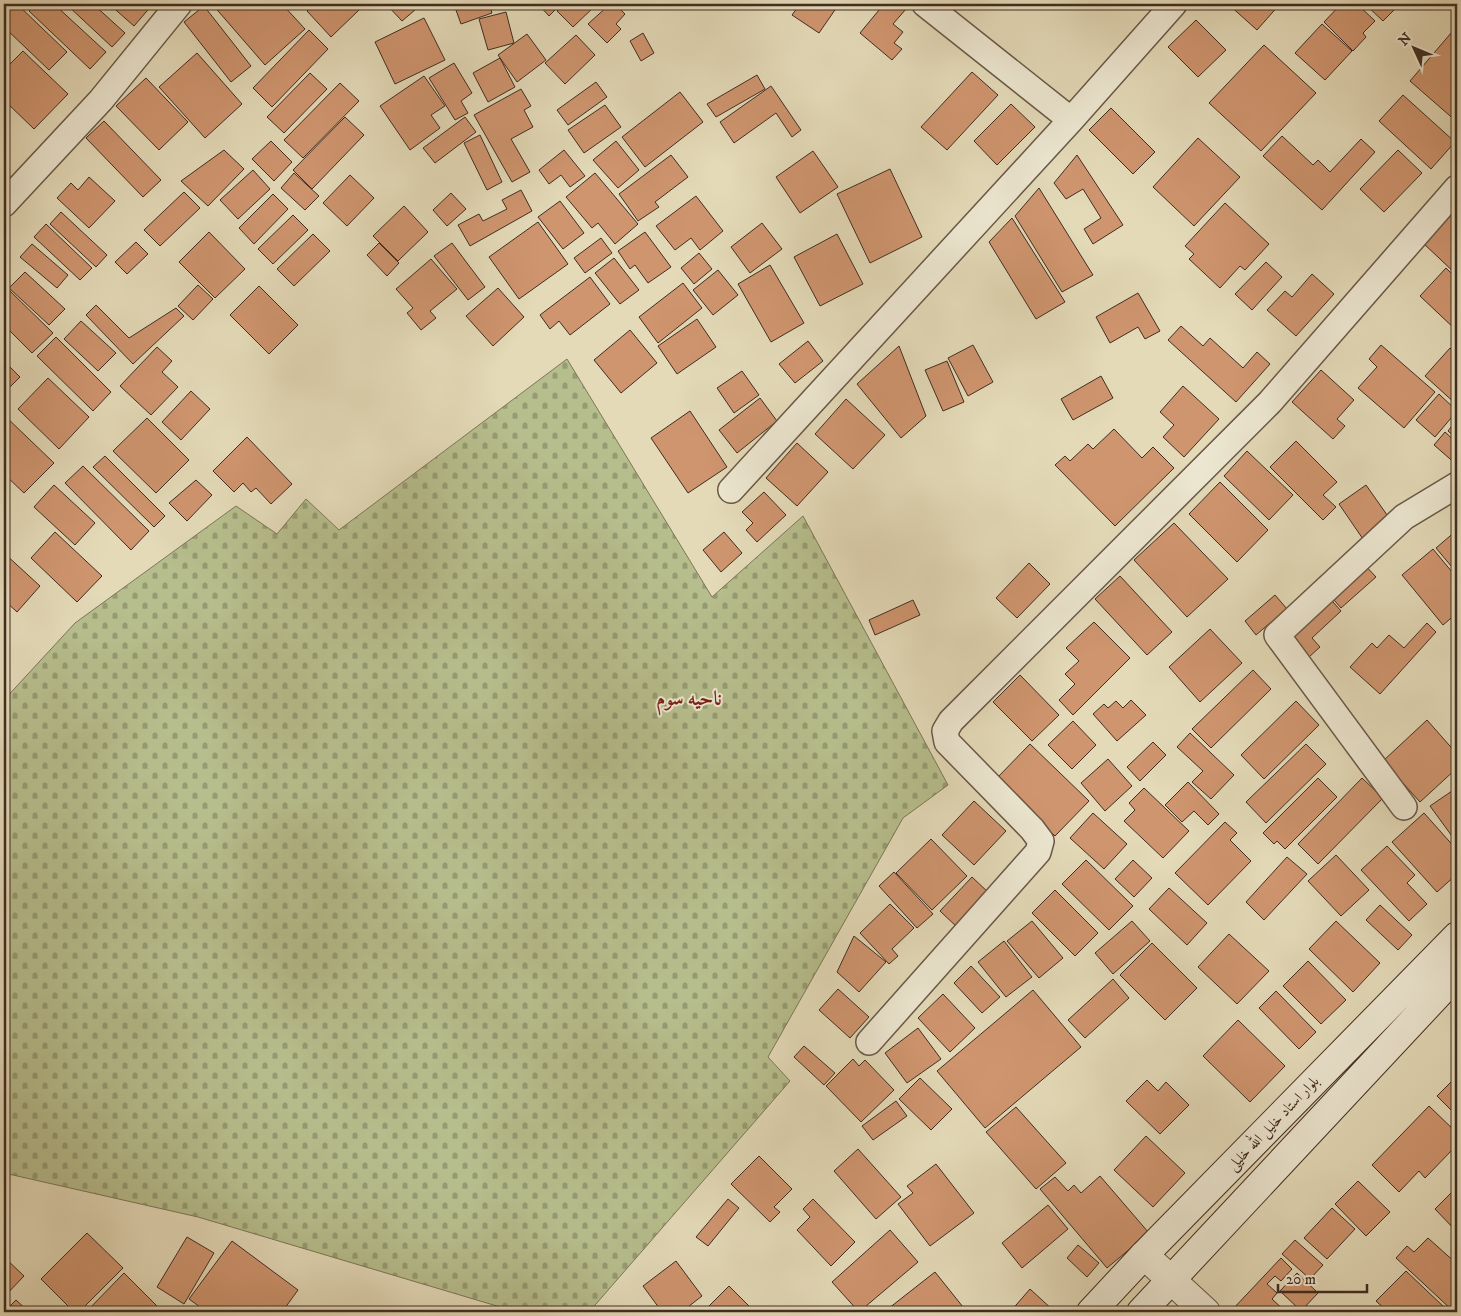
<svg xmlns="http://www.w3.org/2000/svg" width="1461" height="1316" viewBox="0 0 1461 1316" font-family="'IM FELL DW Pica',Amiri,serif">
  <defs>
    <pattern id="cemetery-stones" width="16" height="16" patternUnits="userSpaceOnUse" patternTransform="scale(1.25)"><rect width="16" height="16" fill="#b7be8d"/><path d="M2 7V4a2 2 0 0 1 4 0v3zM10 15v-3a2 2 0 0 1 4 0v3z" fill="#969b73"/></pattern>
  </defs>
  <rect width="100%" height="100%" fill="#e4dab8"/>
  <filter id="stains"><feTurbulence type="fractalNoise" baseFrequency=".004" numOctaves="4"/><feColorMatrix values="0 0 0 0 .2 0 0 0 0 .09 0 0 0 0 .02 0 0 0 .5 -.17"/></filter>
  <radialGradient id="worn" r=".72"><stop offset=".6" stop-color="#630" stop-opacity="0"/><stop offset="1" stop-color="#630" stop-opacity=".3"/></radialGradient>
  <path fill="url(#cemetery-stones)" stroke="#7c7658" d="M567,359L712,597L803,516L948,785L903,818L768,1057L790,1081L589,1312H517L198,1217L4,1173V700L75,623L236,506L277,534L306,499L339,530Z"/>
  <path fill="#cf956f" stroke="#402d22" d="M4,4H17L67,52L49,70L4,27Z
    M36,4H54L106,52L90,69L29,11Z
    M66,4H93L125,33L112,47Z
    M109,4H153L134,26Z
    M212,4H282L305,29L265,65Z
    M315,4H353L359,10L331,37L307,11Z
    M386,4H422L402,21Z
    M473,4H489L492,13L461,24L456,10Z
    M538,4H561L549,16Z
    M565,4H597L573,27L557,11Z
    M610,4H615L625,14L616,24L621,29L607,43L588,24Z
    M800,4H839L819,33L792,15Z
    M884,4H900L906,9L893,24L903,32L894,43L902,49L892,60L860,33Z
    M1228,4H1280L1257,30Z
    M1341,4H1357L1375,21L1363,33L1366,37L1353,51L1324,22Z
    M1365,4H1388L1394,10L1383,21Z
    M204,6L251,66L231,82L184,22Z
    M506,12L514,43L488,50L479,19Z
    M424,18L445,60L395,84L375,42Z
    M1196,20L1226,50L1198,77L1168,47Z
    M1322,24L1352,51L1325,80L1295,53Z
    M1457,26V122L1410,81Z
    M309,30L328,49L272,107L253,88Z
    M643,33L654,53L641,61L630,41Z
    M527,34L546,60L517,82L498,55Z
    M576,35L595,55L565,84L545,63Z
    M1264,45L1316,93L1261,151L1209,103Z
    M23,51L68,94L34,129L4,100V70Z
    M197,53L242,104L205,138L159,87Z
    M500,58L515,87L488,102L473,73Z
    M454,63L472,93L461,101L468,113L455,120L429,78Z
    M972,72L998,95L947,150L921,127Z
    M310,73L327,89L284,133L267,117Z
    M757,75L765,89L716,117L707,104Z
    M424,76L445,106L431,115L440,128L410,150L380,106Z
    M146,78L188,122L159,150L116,106Z
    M596,82L607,97L568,125L557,110Z
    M340,83L359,101L303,158L284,140Z
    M771,86L801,130L792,137L776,113L734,143L720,122Z
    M521,89L531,106L524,110L533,127L511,139L530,172L512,182L474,115Z
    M680,92L703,122L645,167L622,137Z
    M1403,95L1455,142L1431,169L1379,121Z
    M1011,104L1035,127L997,165L974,141Z
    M605,105L621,127L584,153L568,130Z
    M1111,108L1155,152L1133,174L1089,130Z
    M345,117L364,135L312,189L293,170Z
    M465,117L476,132L435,163L423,148Z
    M104,121L161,180L143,197L86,138Z
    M480,135L502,182L487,190L464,143Z
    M1282,136L1313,165L1318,160L1330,172L1361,139L1375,152L1322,210L1263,156Z
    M1198,138L1240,177L1194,226L1153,187Z
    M271,141L292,162L274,181L252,159Z
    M616,141L639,170L618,188L593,160Z
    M224,150L244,169L208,206L181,181Z
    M564,150L585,176L570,187L561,175L549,184L539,170Z
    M1398,150L1422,173L1384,212L1360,189Z
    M813,151L838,187L800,213L776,177Z
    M671,155L688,177L655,202L659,207L638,221L619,194Z
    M1077,155L1123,225L1093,244L1084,229L1101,218L1083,189L1066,199L1054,183Z
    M890,169L922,237L870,263L837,194Z
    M253,170L270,189L238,219L220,200Z
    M294,173L319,196L305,210L281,188Z
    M595,173L638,224L615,244L598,223L592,228L566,197Z
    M350,175L374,198L347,226L323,203Z
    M89,177L115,201L89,228L57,198L71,183L78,190Z
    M1039,188L1093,275L1062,292L1015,216Z
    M521,190L532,211L470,246L458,225L479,214L483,221L507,209L502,200Z
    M184,192L200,208L160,246L144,230Z
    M451,193L466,209L447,226L433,210Z
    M273,194L288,209L254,244L239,228Z
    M696,196L723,231L700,250L691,238L675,250L656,226Z
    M560,201L584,233L563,249L538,217Z
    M1225,203L1269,244L1245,270L1240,266L1220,288L1189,259L1194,254L1185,246Z
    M1457,205V275L1423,243Z
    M404,206L428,232L398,261L373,236Z
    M61,212L107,255L96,267L50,224Z
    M293,215L308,230L273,264L258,249Z
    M1012,218L1065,302L1036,319L989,242Z
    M538,222L568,264L519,299L489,257Z
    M762,223L782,249L750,273L731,247Z
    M46,224L92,268L80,280L34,237Z
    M209,232L245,269L215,298L179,262Z
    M645,232L671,267L648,283L635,265L630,269L618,251Z
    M313,234L330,251L294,286L277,269Z
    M837,234L863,284L820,306L794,257Z
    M601,238L612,253L585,273L574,258Z
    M136,242L148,254L127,274L115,262Z
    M379,243L399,263L387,276L367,255Z
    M452,243L485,287L468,300L434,256Z
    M32,244L68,275L57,288L20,257Z
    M699,253L712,269L694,284L681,268Z
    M614,258L639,290L620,304L595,273Z
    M431,259L457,289L430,311L436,318L421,330L407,313L413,308L396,289Z
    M1266,262L1282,277L1252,310L1235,294Z
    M770,265L804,323L771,342L738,284Z
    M1446,268L1457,279V331L1420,296Z
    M718,270L738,295L713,315L693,290Z
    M25,272L65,309L49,325L9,288Z
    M1312,274L1334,294L1296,336L1267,310L1285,291L1292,297Z
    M590,277L610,304L570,335L559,321L550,329L540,315Z
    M683,283L702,308L658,343L639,317Z
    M198,285L213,299L193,320L178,306Z
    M259,286L298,325L269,354L230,315Z
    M498,288L524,317L493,346L466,316Z
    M8,289L53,333L32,353L4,325V294Z
    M1138,293L1160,331L1145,339L1138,327L1110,343L1096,317Z
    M96,305L129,338L176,308L184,316L133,364L86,315Z
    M697,319L716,347L677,374L658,346Z
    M81,321L116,353L98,371L64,339Z
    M1181,326L1203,346L1210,338L1243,368L1257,352L1270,364L1236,402L1168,340Z
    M630,330L657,363L621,393L594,360Z
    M56,337L111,392L93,411L37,356Z
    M808,341L823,361L795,383L779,364Z
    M973,345L993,382L968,396L948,358Z
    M1381,345L1435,392L1404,428L1358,388L1377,367L1369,359Z
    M899,346L926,416L901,438L857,384Z
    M157,347L172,361L162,372L178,387L151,415L120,386Z
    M1450,348L1457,354V405L1425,376Z
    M4,361L20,377L4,393Z
    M947,361L964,402L943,411L925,370Z
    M1321,370L1354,400L1337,419L1345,426L1333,439L1292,402Z
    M742,371L759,395L734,413L717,388Z
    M1101,376L1113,398L1073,420L1061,399Z
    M48,378L89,417L59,449L18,409Z
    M1183,386L1219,419L1184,457L1163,437L1174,425L1160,412Z
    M191,391L210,409L181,440L162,422Z
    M1439,394L1457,411L1435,437L1416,420Z
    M760,398L777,421L737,453L719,430Z
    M846,399L885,435L853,469L815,434Z
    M690,411L727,467L688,493L651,438Z
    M4,415L54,463L24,493L4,474Z
    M147,418L189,460L156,493L113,451Z
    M1457,419V439L1448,431Z
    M1114,429L1142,458L1153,447L1174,468L1115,526L1055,465L1065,456L1070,461L1088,444L1093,449Z
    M1445,432L1457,443V465L1434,445Z
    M247,437L292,484L271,504L256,488L251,492L243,483L234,492L213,471Z
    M1296,441L1337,482L1323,495L1336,507L1323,520L1270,467Z
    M797,443L828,472L797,506L766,478Z
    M1247,451L1293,495L1269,520L1224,476Z
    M105,456L165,516L154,527L93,467Z
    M83,466L149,531L131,550L65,483Z
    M196,480L212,495L187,521L169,503Z
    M1220,482L1268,530L1237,562L1189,514Z
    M54,485L95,523L75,545L34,507Z
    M1366,485L1392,522L1365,542L1339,504Z
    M764,492L786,515L757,542L746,530L753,523L742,512Z
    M1174,523L1228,579L1187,617L1134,560Z
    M1457,530V573L1436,548Z
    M55,532L102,576L77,602L31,558Z
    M724,532L742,553L721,572L703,550Z
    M1433,549L1457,578V613L1443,625L1402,575Z
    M4,553L40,586L17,612L4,600Z
    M1362,562L1376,577L1341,608L1328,593Z
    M1029,563L1050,584L1017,618L996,598Z
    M1120,576L1172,632L1147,655L1095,599Z
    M1275,595L1294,617L1277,631L1270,623L1256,635L1245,621Z
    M1327,595L1341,611L1312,638L1320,647L1309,657L1286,632Z
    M913,600L920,615L875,635L869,620Z
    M1094,622L1130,658L1073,715L1059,700L1075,684L1065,674L1079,661L1066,648Z
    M1427,623L1436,632L1380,694L1350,667L1372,643L1377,648L1389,635L1404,648Z
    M1210,629L1242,663L1200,702L1169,667Z
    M1253,670L1271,689L1211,748L1192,729Z
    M1020,675L1059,715L1032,741L993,702Z
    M1131,700L1146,715L1117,741L1093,714L1104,704L1108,708L1116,701L1123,708Z
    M1296,701L1319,725L1264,779L1241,755Z
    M1427,720L1457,754V768L1420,802L1383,761Z
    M1073,721L1096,745L1072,769L1048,745Z
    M1190,733L1234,775L1211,799L1192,782L1203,771L1177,747Z
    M1153,742L1166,755L1140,781L1127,767Z
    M1030,744L1089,801L1055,836L997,778Z
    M1306,744L1326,764L1266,823L1246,802Z
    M1108,759L1132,786L1105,811L1081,783Z
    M1318,778L1337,797L1285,849L1277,841L1274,844L1263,833Z
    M1362,778L1383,798L1318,864L1298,844Z
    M1188,782L1219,814L1208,825L1194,811L1182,822L1165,805Z
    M1144,788L1189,831L1163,858L1124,821L1135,810L1129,803Z
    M1452,791L1457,798V843L1430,806Z
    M974,801L1006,831L974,865L942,835Z
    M1093,813L1127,844L1104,869L1070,838Z
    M1424,813L1457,850V874L1437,892L1392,842Z
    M1225,822L1237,833L1230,840L1251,861L1208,905L1175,873Z
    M931,839L967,876L932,910L896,873Z
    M1387,846L1415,875L1407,883L1427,904L1409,921L1361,870Z
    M1336,855L1369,890L1341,916L1308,881Z
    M1287,857L1307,874L1264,920L1246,902Z
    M1086,860L1133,906L1109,930L1062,884Z
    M1133,860L1152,878L1134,897L1115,879Z
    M894,872L933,914L917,928L879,886Z
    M972,877L990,894L958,928L940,911Z
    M1169,888L1207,923L1187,945L1149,909Z
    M1055,890L1098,933L1075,956L1032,913Z
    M890,904L914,928L892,949L898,956L889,964L860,933Z
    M1380,905L1412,935L1398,950L1366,920Z
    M1032,921L1063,958L1039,978L1007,941Z
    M1132,921L1150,941L1113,974L1095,953Z
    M1336,921L1380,963L1353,992L1309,949Z
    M1229,934L1269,971L1237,1004L1198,967Z
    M854,936L886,962L859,992L837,972Z
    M1004,941L1032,977L1006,997L978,962Z
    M1152,943L1197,988L1165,1020L1120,975Z
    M1308,961L1346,1000L1321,1024L1283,986Z
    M971,966L1000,997L982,1013L954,983Z
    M1113,979L1129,998L1085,1038L1068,1020Z
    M838,989L869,1017L850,1038L819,1010Z
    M1033,990L1081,1047L985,1128L937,1071Z
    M1276,991L1316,1032L1299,1049L1259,1008Z
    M943,994L975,1028L950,1052L918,1018Z
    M1238,1020L1285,1066L1250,1102L1203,1056Z
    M918,1028L941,1059L907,1083L885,1053Z
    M804,1046L835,1073L824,1085L794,1057Z
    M853,1059L859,1066L865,1060L894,1090L861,1122L826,1086Z
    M1457,1076V1107L1453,1112L1437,1096Z
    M920,1078L952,1109L931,1130L899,1099Z
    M1147,1080L1158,1091L1166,1082L1189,1105L1160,1134L1126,1101Z
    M896,1101L907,1116L873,1140L862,1126Z
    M1429,1106L1457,1133V1151L1454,1148L1425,1178L1419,1171L1399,1192L1372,1165Z
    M1016,1107L1066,1163L1036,1189L986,1132Z
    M1146,1136L1185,1173L1153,1207L1114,1170Z
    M858,1149L901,1197L876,1219L834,1171Z
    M759,1156L792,1189L774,1207L780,1212L770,1222L731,1184Z
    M936,1164L974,1213L930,1246L898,1204L913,1193L907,1186Z
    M1100,1176L1149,1233L1107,1268L1040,1189L1055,1177L1068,1191L1074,1185L1081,1193Z
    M1358,1181L1390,1212L1366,1236L1335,1204Z
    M1457,1187V1232L1435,1209Z
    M728,1199L739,1208L708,1246L696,1237Z
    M813,1199L855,1242L831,1266L797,1230L810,1217L803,1209Z
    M1048,1205L1068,1229L1022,1268L1002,1243Z
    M1332,1208L1355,1229L1327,1259L1304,1238Z
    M890,1230L918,1262L859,1312L832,1282Z
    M87,1233L123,1268L79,1312H74L41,1279Z
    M187,1237L214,1253L184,1304L157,1287Z
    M1428,1238L1457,1264V1306L1453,1311L1396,1258L1407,1246L1414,1252Z
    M1295,1240L1323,1265L1310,1279L1282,1254Z
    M232,1241L298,1290L282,1312H207L189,1299Z
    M1078,1245L1099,1263L1087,1277L1067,1258Z
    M4,1257L24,1276L4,1297Z
    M1281,1258L1292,1269L1281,1281L1275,1276L1267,1284L1277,1293L1272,1299L1286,1312H1234L1232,1310Z
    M676,1261L702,1296L684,1310L686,1312H662L643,1286Z
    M1406,1271L1445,1308L1440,1312H1388L1376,1301Z
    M935,1272L967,1312H884Z
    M124,1273L163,1312H86Z
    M1297,1273L1318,1293L1301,1311L1280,1291Z
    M729,1286L755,1312H709L706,1309Z
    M1030,1289L1054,1311L1053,1312H1010Z
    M16,1300L29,1312H4Z"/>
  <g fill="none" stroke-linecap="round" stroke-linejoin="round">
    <defs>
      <path id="minor" d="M925,4L1071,120
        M4,204L101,100L179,4
        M731,490L1071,120L1174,4
        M1404,807L1277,635L1404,517L1457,485
        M869,1042L1038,852L1041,841L1032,829L947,742L945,731L951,721L1270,402L1457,188"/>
      <path id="tertiary" d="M1144,1255L1206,1312"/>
      <path id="secondary" d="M1091,1312L1144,1255L1457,936
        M1141,1312L1457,974"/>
    </defs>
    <use href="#minor" stroke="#695848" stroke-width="28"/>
    <use href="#tertiary" stroke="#695848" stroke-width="30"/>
    <use href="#secondary" stroke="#402d22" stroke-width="30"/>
    <use href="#minor" stroke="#ede7d1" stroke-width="25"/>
    <use href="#tertiary" stroke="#ede7d1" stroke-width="28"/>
    <use href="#secondary" stroke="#ede7d1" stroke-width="28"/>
  </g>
  <g text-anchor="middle" stroke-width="4" stroke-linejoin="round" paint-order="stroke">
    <g font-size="15" fill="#402d22" stroke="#ede7d1">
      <text transform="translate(1273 1123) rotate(-46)" y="5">بلوار استاد خلیل الله خلیلی</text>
    </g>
    <g font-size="20" font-weight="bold" fill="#7a1f14" stroke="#ede7d1">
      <text x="689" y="705">ناحیه سوم</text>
    </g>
  </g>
  <rect width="1461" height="1316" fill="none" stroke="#e4dab8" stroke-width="20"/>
  <rect x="5" y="5" width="1451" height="1306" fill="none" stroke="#402d22" stroke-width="2.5"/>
  <rect x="10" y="10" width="1441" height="1296" fill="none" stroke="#402d22"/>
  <g transform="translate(1414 48) rotate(314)" stroke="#ede7d1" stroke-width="4" paint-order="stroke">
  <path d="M0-4L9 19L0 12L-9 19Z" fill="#402d22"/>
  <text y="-8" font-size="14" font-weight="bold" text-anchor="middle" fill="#402d22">N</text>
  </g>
  <path d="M1278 1284v8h89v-8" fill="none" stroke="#402d22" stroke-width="2.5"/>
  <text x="1286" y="1284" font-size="15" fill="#402d22" stroke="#ede7d1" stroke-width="4" paint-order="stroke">20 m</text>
  <rect width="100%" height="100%" filter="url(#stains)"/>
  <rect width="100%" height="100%" fill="url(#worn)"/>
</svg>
